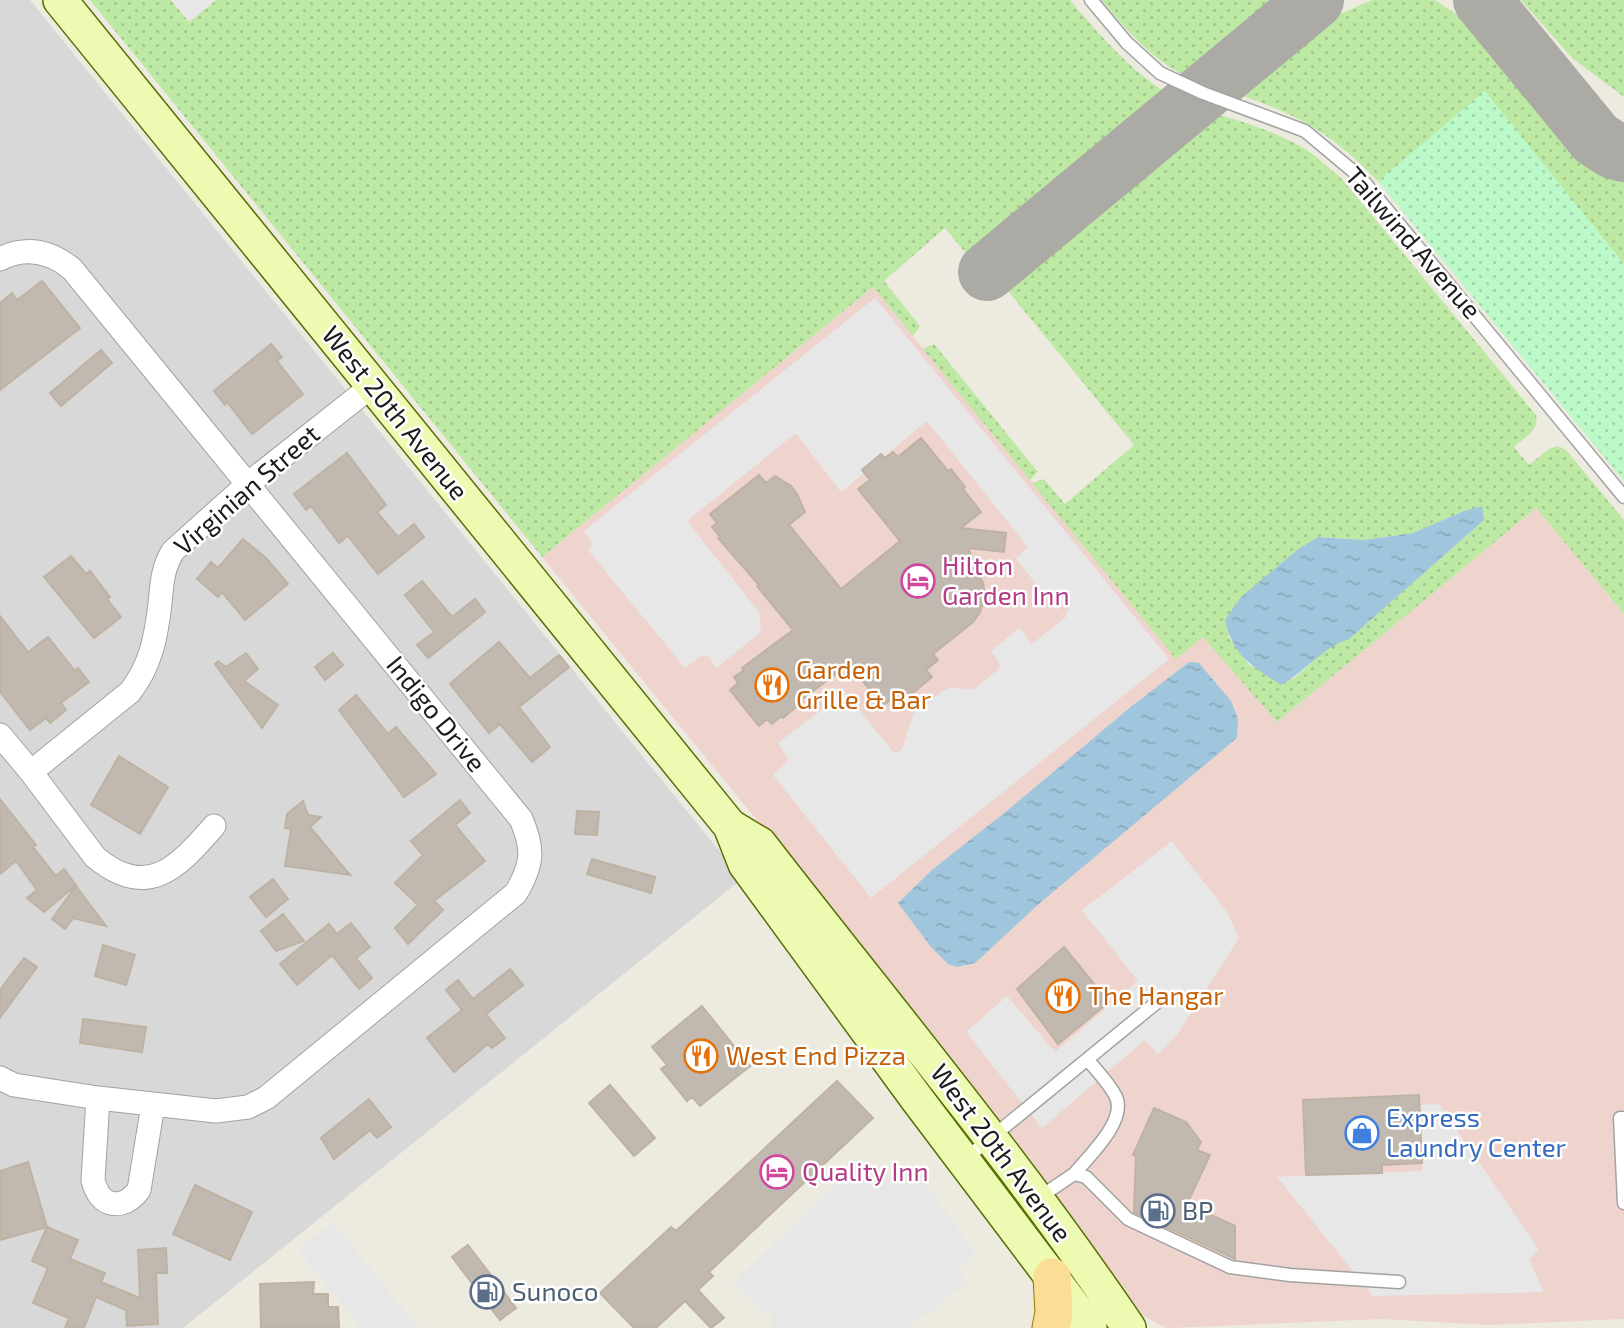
<svg xmlns="http://www.w3.org/2000/svg" width="1624" height="1328" viewBox="0 0 1624 1328" font-family="'Exo 2',sans-serif">
  <defs>
    <pattern id="grass-dots" width="8" height="8" patternUnits="userSpaceOnUse" patternTransform="scale(1.75)"><rect width="8" height="8" fill="#bde9a4"/><path d="M2 2h.1M6 6h.1" fill="none" stroke="#a2c78d" stroke-width="1.8" stroke-linecap="round"/></pattern>
    <pattern id="park-dots" width="8" height="8" patternUnits="userSpaceOnUse" patternTransform="scale(1.75)"><rect width="8" height="8" fill="#bbf9c8"/><path d="M2 2h.1M6 6h.1" fill="none" stroke="#a0d5ab" stroke-width="1.8" stroke-linecap="round"/></pattern>
    <pattern id="water-ripples" width="26" height="14" patternUnits="userSpaceOnUse" patternTransform="scale(1.75)"><rect width="26" height="14" fill="#9fc6dc"/><path d="M2 4q2-2 4 0t4 0M15 11q2-2 4 0t4 0" fill="none" stroke="#88aabc"/></pattern>
  </defs>
  <rect width="100%" height="100%" fill="#edeae0"/>
  <path fill="#d9d8d8" d="M0,0H30L742,879L183,1328H0Z"/>
  <path fill="#efd4ce" d="M873,287L1176,658L1203,636L1277,722L1536,508L1624,614V1319L1489,1325L1382,1319L1171,1328H1166L1138,1313L764,829L542,557Z"/>
  <path fill="url(#grass-dots)" fill-rule="evenodd" d="M90,0H171L189,22L216,0H1070C1101,37 1130,70 1171,96L973,262L945,228L884,281L920,326L913,336L873,287L542,557Z
    M1101,0H1278L1192,78C1158,67 1124,27 1101,0Z
    M1372,0H1435L1470,23L1579,156L1601,172L1624,179V481L1378,181C1331,133 1297,113 1233,93L1338,15Z
    M1521,0H1624V97L1572,58Z
    M1208,112C1243,121 1284,134 1314,155C1324,163 1333,172 1343,180L1536,415C1540,430 1524,438 1514,447L1529,465L1549,449L1557,446L1566,450L1624,520V614L1536,508L1277,722L1203,637L1176,659L1032,483L1044,479L1065,504L1134,445L999,280ZM1464,511L1484,520L1348,640C1332,640 1307,668 1293,679L1250,666L1228,636L1318,537L1364,540L1413,533Z
    M934,344L1038,472L1030,480L923,349Z"/>
  <path fill="url(#park-dots)" d="M1485,91L1624,264V481L1378,181Z"/>
  <path fill="#e7e7e7" d="M173,0H216L190,21Z
    M875,298L1169,659L871,898L773,775L789,760L778,743L845,692L893,752H898L903,747L913,714L940,693L949,688L974,689L999,669L1000,664L991,651L1019,628L1032,644L1065,618L1069,606L1066,603L1056,610L1016,558L1028,547L927,421L841,492L796,433L687,521L759,612L761,632L716,668L709,657L702,655L685,668L588,550L591,548L592,542L584,531Z
    M1172,841L1227,912L1239,938L1177,1035L1158,1054L1145,1040L1042,1128L966,1032L1007,996L1055,1052L1138,981L1082,910Z
    M1439,1104L1539,1250L1529,1259L1544,1292L1373,1296L1277,1177L1422,1171L1420,1105Z
    M864,1159L874,1172L899,1177L913,1165L975,1254L957,1267L969,1282L908,1328H771V1313L764,1314L734,1281Z
    M333,1222L419,1328H361L298,1250Z"/>
  <path fill="url(#water-ripples)" d="M1482,506L1484,520L1348,640C1333,640 1300,675 1281,685C1252,666 1233,656 1225,620L1240,598L1297,550L1318,537L1364,540L1413,533L1464,511Z
    M1189,662L1199,663L1231,701L1238,719L1237,738L1041,902L975,963L957,967L948,964L931,947L898,903L933,869L1008,810L1127,710Z"/>
  <g fill="none" stroke-linecap="round" stroke-linejoin="round">
    <path stroke="#abaaa4" stroke-width="58" d="M1482,0L1596,139L1613,150L1624,153
      M987,272L1315,0"/>
  </g>
  <path fill="#c1b9b0" stroke="#beb2a3" stroke-width="2" d="M42,281L80,328L0,390V303L12,293L17,300Z
    M271,344L282,357L277,361L303,394L252,434L227,402L225,405L214,391Z
    M101,350L112,363L61,406L50,393Z
    M921,438L948,471L951,469L965,487L963,489L981,512L961,528L1006,533L1004,552L968,548L983,583L985,596L980,612L973,622L933,654L938,660L926,670L932,677L901,703L895,696L883,706L849,664L801,700L802,702L783,718L781,716L772,724L767,719L759,726L730,690L738,683L734,677L744,670L742,668L793,630L757,586L759,585L718,538L720,537L712,527L717,523L710,514L759,475L766,483L775,476L791,486L797,494L805,512L789,525L841,589L900,541L858,489L870,480L862,470L881,454L885,458L893,452L898,457Z
    M347,453L386,505L377,512L398,537L414,524L424,537L378,574L348,536L339,543L311,506L306,510L294,494Z
    M243,539L267,559L288,584L245,620L222,592L218,597L197,579L211,562L218,568Z
    M71,556L86,574L90,571L110,597L107,599L121,617L94,638L44,577Z
    M422,581L452,617L475,599L485,612L428,658L417,645L434,632L405,595Z
    M0,616L28,652L48,637L75,671L78,668L89,682L61,703L66,710L50,723L46,718L30,730L0,692Z
    M499,642L530,678L559,655L569,667L519,707L550,747L532,762L500,724L489,733L450,684Z
    M246,653L258,669L244,681L278,705L262,728L215,664L218,661L226,667Z
    M333,653L343,665L325,680L315,667Z
    M356,695L388,734L396,727L436,774L404,797L339,710Z
    M119,756L168,787L140,834L91,805Z
    M0,799L36,845L33,847L56,876L64,869L76,885L44,912L27,898L37,890L16,861L0,874Z
    M460,800L470,813L455,825L485,861L434,901L443,910L408,944L395,928L418,905L395,883L423,855L411,841Z
    M303,801L308,815L321,817L310,827L350,875L285,866L291,829L285,828L287,814Z
    M577,811L599,812L597,835L575,834Z
    M592,859L655,877L651,893L587,874Z
    M273,879L288,899L266,917L250,897Z
    M76,886L106,926L73,918L65,929L52,919Z
    M283,914L304,941L276,951L261,931Z
    M351,923L370,947L356,958L372,978L359,989L332,955L297,985L280,964L329,924L337,934Z
    M103,945L135,955L126,985L95,976Z
    M1064,947L1109,1002L1058,1044L1017,989Z
    M24,958L37,967L0,1018V990Z
    M510,969L523,985L486,1014L505,1038L492,1048L488,1044L454,1072L427,1038L462,1010L446,990L458,980L473,999Z
    M702,1006L750,1066L700,1106L692,1097L687,1101L661,1069L667,1065L652,1047Z
    M83,1019L146,1027L142,1052L80,1043Z
    M837,1081L873,1118L709,1272L713,1276L698,1290L724,1318L711,1328L685,1301L656,1328H634L600,1293L671,1227L676,1231Z
    M610,1085L655,1138L634,1156L589,1103Z
    M1419,1095L1422,1163L1382,1165V1173L1306,1175L1303,1100Z
    M369,1099L391,1127L377,1138L370,1130L334,1159L321,1138Z
    M1154,1108L1186,1122L1201,1142L1197,1150L1210,1155L1187,1204L1235,1226V1259L1134,1212L1136,1156L1133,1155Z
    M28,1162L47,1227L78,1240L70,1259L105,1273L101,1282L140,1298L138,1250L166,1248L167,1273H156L158,1324L127,1326L126,1310L96,1297L84,1328H65L69,1318L33,1303L48,1268L32,1261L47,1227L0,1240V1171Z
    M195,1185L252,1212L230,1260L173,1234Z
    M468,1245L516,1308L500,1320L452,1257Z
    M314,1282L313,1294H328V1307H338L339,1328H261L260,1284Z"/>
  <g fill="none" stroke-linecap="round" stroke-linejoin="round">
    <defs>
      <path id="lane" d="M1091,0L1127,43L1160,73L1203,93L1305,131L1360,177L1624,497
        M1624,1118H1620L1624,1203
        M964,1160L1156,1003
        M1074,1174C1089,1156 1129,1119 1115,1095C1108,1082 1097,1071 1088,1060
        M1037,1199L1074,1174L1086,1177L1128,1219L1230,1267L1290,1275L1399,1282"/>
      <path id="street" d="M0,259C26,246 50,251 72,269L521,819C534,849 533,864 516,893L266,1098L248,1107L216,1111L98,1098L14,1085L0,1078
        M0,735L31,772L95,857C148,901 178,867 214,826
        M31,772L130,692C151,665 156,637 160,604C162,584 162,569 173,551L249,483L373,385
        M98,1098L93,1180C99,1207 122,1212 139,1190L153,1105"/>
      <path id="secondary" d="M60,0L730,826L745,864L917,1099L1090,1328
        M730,826L760,844C884,1004 1015,1160 1129,1328"/>
      <path id="primary" d="M1051,1328L1054,1313L1052,1277"/>
    </defs>
    <use href="#lane" stroke="#a2a2a2" stroke-width="15"/>
    <use href="#street" stroke="#a2a2a2" stroke-width="25"/>
    <use href="#secondary" stroke="#577004" stroke-width="36"/>
    <use href="#primary" stroke="#927400" stroke-width="39"/>
    <use href="#lane" stroke="#fff" stroke-width="12"/>
    <use href="#street" stroke="#fff" stroke-width="23"/>
    <use href="#secondary" stroke="#edfab2" stroke-width="33"/>
    <use href="#primary" stroke="#fcdd96" stroke-width="37"/>
  </g>
  <defs>
    <symbol id="hotel-ring" viewBox="-11 -11 22 22"><circle r="9.5" fill="#fff" stroke="#d1479c" stroke-width="1.5"/><path d="M-6-4.5h1.5V1H6V5H4.5V3h-9V5H-6ZM-4 0a1.8 1.8 0 1 1 3.6 0ZM.5 0V-2.5h3Q6-2.5 6 0Z" fill="#d1479c"/></symbol>
    <symbol id="restaurant-ring" viewBox="-11 -11 22 22"><circle r="9.5" fill="#fff" stroke="#e8710a" stroke-width="1.5"/><path d="M-5-6h1v4h1v-4h1v4h1v-4h1v5L-1.5 .5V6h-2V.5L-5-1ZM5-6V6H3V1.5H1.5Q1.5-4 5-6Z" fill="#e8710a"/></symbol>
    <symbol id="shop-ring" viewBox="-11 -11 22 22"><circle r="9.5" fill="#fff" stroke="#3f7fe0" stroke-width="1.5"/><path d="M-5-2.5h2.3a2.7 3.5 0 0 1 5.4 0H5L5.5 6h-11ZM-1.5-2.5h3a1.5 2.3 0 0 0-3 0Z" fill="#3f7fe0"/></symbol>
    <symbol id="fuel-ring" viewBox="-11 -11 22 22"><circle r="9.5" fill="#fff" stroke="#5c6f8a" stroke-width="1.5"/><path d="M-5.5-6h7V0h2V4h1.3V-2.5L3-4.5l.8-.8L6-3V5H2.5V1h-1V6h-7ZM-4.2-4.7v3.2H.2V-4.7Z" fill="#5c6f8a"/></symbol>
  </defs>
  <g fill-rule="evenodd">
    <use href="#hotel-ring" x="899" y="562" width="38" height="38"/>
    <use href="#restaurant-ring" x="753" y="666" width="38" height="38"/>
    <use href="#restaurant-ring" x="1044" y="977" width="38" height="38"/>
    <use href="#restaurant-ring" x="682" y="1037" width="38" height="38"/>
    <use href="#shop-ring" x="1343" y="1114" width="38" height="38"/>
    <use href="#hotel-ring" x="758" y="1153" width="38" height="38"/>
    <use href="#fuel-ring" x="1139" y="1192" width="38" height="38"/>
    <use href="#fuel-ring" x="468" y="1273" width="38" height="38"/>
  </g>
  <g text-anchor="middle" stroke-width="5" stroke-linejoin="round" paint-order="stroke">
    <g font-size="26" fill="#1b1b1b" stroke="#fff">
      <text transform="translate(1413 243) rotate(49)" y="9">Tailwind Avenue</text>
      <text transform="translate(395 413) rotate(51)" y="9">West 20th Avenue</text>
      <text transform="translate(247 490) rotate(-41)" y="9">Virginian Street</text>
      <text transform="translate(436 714) rotate(51)" y="9">Indigo Drive</text>
      <text transform="translate(1001 1153) rotate(53)" y="9">West 20th Avenue</text>
    </g>
    <g font-size="26" fill="#b23c85" stroke="#fff" text-anchor="start">
      <text x="942" y="575">Hilton<tspan x="942" dy="30">Garden Inn</tspan></text>
      <text x="802" y="1181">Quality Inn</text>
    </g>
    <g font-size="26" fill="#c56008" stroke="#fff" text-anchor="start">
      <text x="796" y="679">Garden<tspan x="796" dy="30">Grille &amp; Bar</tspan></text>
      <text x="1088" y="1005">The Hangar</text>
      <text x="726" y="1065">West End Pizza</text>
    </g>
    <g font-size="26" fill="#366cbe" stroke="#fff" text-anchor="start">
      <text x="1386" y="1127">Express<tspan x="1386" dy="30">Laundry Center</tspan></text>
    </g>
    <g font-size="26" fill="#4e5e75" stroke="#fff" text-anchor="start">
      <text x="1182" y="1220">BP</text>
      <text x="512" y="1301">Sunoco</text>
    </g>
  </g>
</svg>
